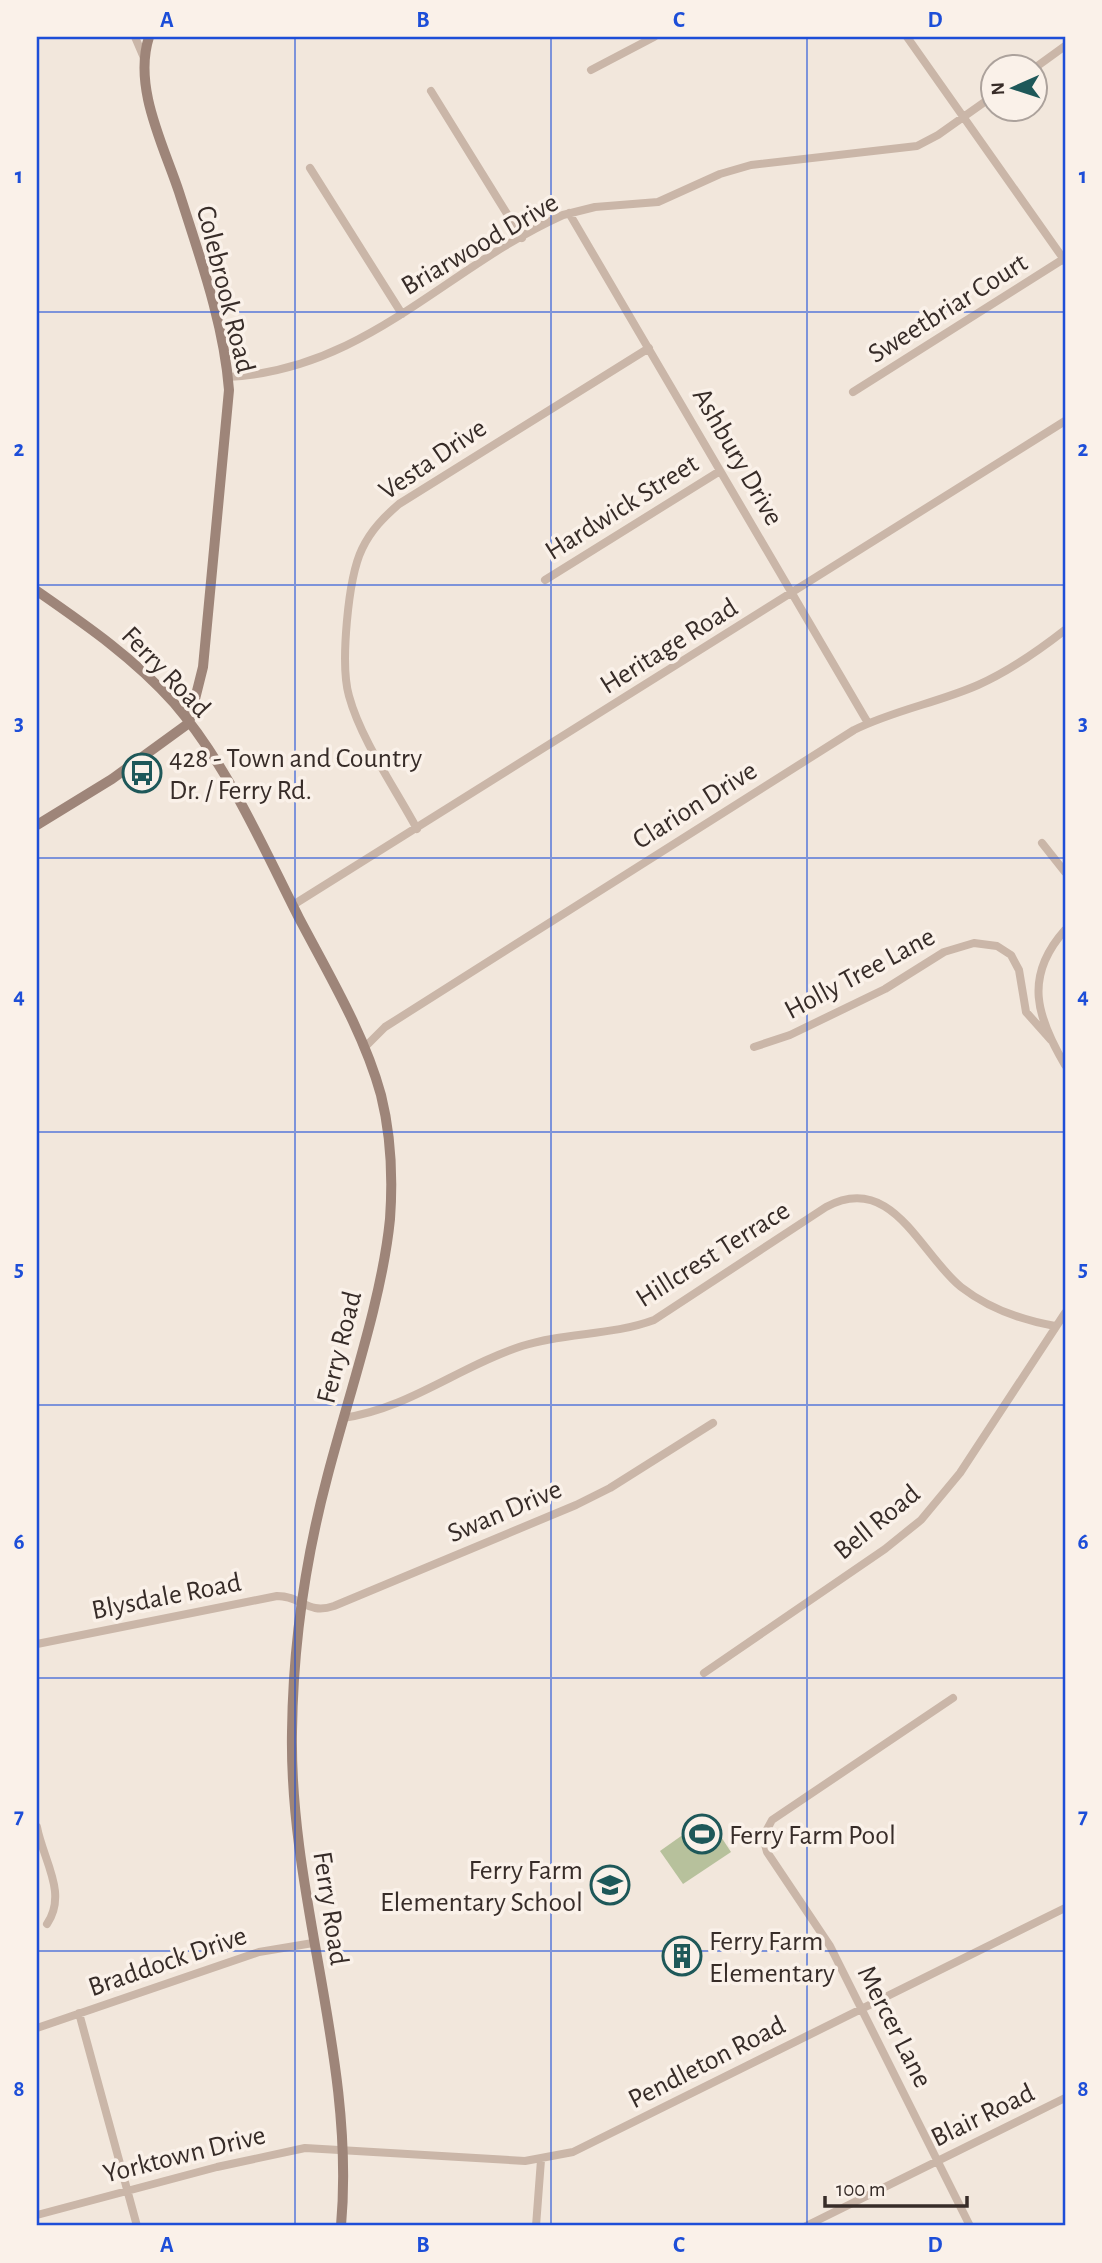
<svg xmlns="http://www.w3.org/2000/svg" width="1102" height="2263" viewBox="0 0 1102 2263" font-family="'Alegreya Sans',sans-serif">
  <rect width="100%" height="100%" fill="#f2e7dc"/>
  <path fill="#b7c19c" d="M708,1817L731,1852L683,1884L660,1851Z"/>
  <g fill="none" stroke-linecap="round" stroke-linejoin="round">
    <path stroke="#cab6a8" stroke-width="8" d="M135,37L144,58
      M907,37L1065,261
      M1036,67L1065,46
      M591,70L654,37
      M431,91L522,238
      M310,168L402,314
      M569,213L868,723
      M228,377C366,370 445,268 563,215L595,207L658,202L720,174L751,165L917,146L938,135L993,96
      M853,392L1065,258
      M545,580L720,471
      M417,829C395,788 361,740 349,696C340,665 348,578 362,549C371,530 384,517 399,504L649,348
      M1042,843L1065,872
      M293,905L1065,421
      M1065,930C1023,977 1037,1017 1065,1065
      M754,1047L790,1035L885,989L944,952L974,943L997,946L1011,955L1019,970L1026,1012L1051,1040
      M364,1048L385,1027L854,730C894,710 937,703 978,685C1010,671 1038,651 1065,630
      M343,1418C408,1409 460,1366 522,1346C565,1332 611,1336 654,1320L826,1207C892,1171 920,1254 961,1287C988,1308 1021,1320 1055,1326
      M37,1644L277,1596C302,1596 307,1615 334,1606L576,1505L610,1488L713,1423
      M704,1673L885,1549L921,1520L960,1473L1065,1313
      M953,1698L772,1820L763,1837L767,1852L830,1946L970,2226
      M37,1827C43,1860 68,1893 47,1924
      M79,2013L137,2226
      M37,2028L259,1952L313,1943
      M37,2215L217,2167L305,2148L525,2161L573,2152L1065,1908
      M536,2226L541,2160
      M806,2226L1065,2098"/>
    <path stroke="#9e8579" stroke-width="10" d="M149,37C133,87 163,144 179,192C199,255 224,323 229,390L203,667L189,723
      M37,591C86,625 134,658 174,703C228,766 262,845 299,918C329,975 364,1033 381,1095C391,1135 393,1177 390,1219C382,1300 348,1397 327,1478C305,1561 293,1647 292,1732C289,1899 356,2059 341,2226
      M37,825L112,779L189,723"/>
  </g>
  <path fill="none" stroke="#1d4ed8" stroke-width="2" stroke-opacity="0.55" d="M295,37V2226M551,37V2226M807,37V2226M37,312H1065M37,585H1065M37,858H1065M37,1132H1065M37,1405H1065M37,1678H1065M37,1951H1065"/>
  <defs>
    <symbol id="bus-ring" viewBox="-11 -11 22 22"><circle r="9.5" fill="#faf1e9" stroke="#1e5859" stroke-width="1.5"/><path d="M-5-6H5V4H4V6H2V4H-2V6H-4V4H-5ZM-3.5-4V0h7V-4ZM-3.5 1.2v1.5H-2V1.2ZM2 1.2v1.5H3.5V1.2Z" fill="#1e5859"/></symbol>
    <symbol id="stadium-ring" viewBox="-11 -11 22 22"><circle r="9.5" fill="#faf1e9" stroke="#1e5859" stroke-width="1.5"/><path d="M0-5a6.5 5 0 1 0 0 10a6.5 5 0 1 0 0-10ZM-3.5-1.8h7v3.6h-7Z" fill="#1e5859"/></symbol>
    <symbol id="school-ring" viewBox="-11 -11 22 22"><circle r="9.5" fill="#faf1e9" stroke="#1e5859" stroke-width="1.5"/><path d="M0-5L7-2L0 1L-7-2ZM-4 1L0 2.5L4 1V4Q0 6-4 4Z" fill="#1e5859"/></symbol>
    <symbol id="building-ring" viewBox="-11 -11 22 22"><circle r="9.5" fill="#faf1e9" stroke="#1e5859" stroke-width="1.5"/><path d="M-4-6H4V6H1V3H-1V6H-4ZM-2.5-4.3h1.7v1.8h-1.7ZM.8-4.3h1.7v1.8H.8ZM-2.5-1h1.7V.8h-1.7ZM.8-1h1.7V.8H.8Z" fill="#1e5859"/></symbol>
  </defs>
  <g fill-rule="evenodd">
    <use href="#bus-ring" x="120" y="751" width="44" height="44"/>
    <use href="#stadium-ring" x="680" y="1812" width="44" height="44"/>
    <use href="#school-ring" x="588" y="1863" width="44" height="44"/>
    <use href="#building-ring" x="660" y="1934" width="44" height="44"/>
  </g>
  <g text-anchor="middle" stroke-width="7" stroke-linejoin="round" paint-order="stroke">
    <g font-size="28" fill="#372c28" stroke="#faf1e9">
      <text transform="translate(479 243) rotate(-30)" y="10">Briarwood Drive</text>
      <text transform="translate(227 289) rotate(76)" y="10">Colebrook Road</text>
      <text transform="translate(947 307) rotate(-32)" y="10">Sweetbriar Court</text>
      <text transform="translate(739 456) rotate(60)" y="10">Ashbury Drive</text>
      <text transform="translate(432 458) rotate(-34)" y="10">Vesta Drive</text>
      <text transform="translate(621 506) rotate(-32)" y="10">Hardwick Street</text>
      <text transform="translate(668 645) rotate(-32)" y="10">Heritage Road</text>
      <text transform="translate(167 671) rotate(46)" y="10">Ferry Road</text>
      <text transform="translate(694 804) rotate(-32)" y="10">Clarion Drive</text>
      <text transform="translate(859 972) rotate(-28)" y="10">Holly Tree Lane</text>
      <text transform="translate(712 1253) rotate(-32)" y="10">Hillcrest Terrace</text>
      <text transform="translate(338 1347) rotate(-76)" y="10">Ferry Road</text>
      <text transform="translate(504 1510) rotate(-23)" y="10">Swan Drive</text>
      <text transform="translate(876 1521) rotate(-39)" y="10">Bell Road</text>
      <text transform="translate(166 1595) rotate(-11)" y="10">Blysdale Road</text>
      <text transform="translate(332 1908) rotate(81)" y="10">Ferry Road</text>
      <text transform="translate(167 1960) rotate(-19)" y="10">Braddock Drive</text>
      <text transform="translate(896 2026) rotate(63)" y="10">Mercer Lane</text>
      <text transform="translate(706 2061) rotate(-27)" y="10">Pendleton Road</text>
      <text transform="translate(982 2114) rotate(-26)" y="10">Blair Road</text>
      <text transform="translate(184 2153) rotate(-14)" y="10">Yorktown Drive</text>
    </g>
    <g font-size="28" fill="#372c28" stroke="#faf1e9" text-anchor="start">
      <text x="169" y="767">428 - Town and Country<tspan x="169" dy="32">Dr. / Ferry Rd.</tspan></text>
      <text x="729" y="1844">Ferry Farm Pool</text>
      <text x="583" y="1879" text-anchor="end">Ferry Farm<tspan x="583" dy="32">Elementary School</tspan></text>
      <text x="709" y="1950">Ferry Farm<tspan x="709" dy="32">Elementary</tspan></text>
    </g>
  </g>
  <rect width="1102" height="2263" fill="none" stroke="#faf1e9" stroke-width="77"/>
  <g transform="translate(1014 88) rotate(267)"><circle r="33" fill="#faf1e9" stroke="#aca29c" stroke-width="2"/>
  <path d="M0-5L12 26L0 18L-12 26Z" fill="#1e5859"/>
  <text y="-10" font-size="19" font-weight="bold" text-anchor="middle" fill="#372c28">N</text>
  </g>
  <path d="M825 2196v10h142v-10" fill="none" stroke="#372c28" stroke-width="3.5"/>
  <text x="836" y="2196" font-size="21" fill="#372c28" stroke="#faf1e9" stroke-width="5" paint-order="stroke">100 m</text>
  <rect x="38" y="38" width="1026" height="2186" fill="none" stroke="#1d4ed8" stroke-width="2.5"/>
  <g font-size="23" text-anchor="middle" font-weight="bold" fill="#1d4ed8">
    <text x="167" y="27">A</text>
    <text x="423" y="27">B</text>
    <text x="679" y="27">C</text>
    <text x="935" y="27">D</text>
    <text x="19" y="183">1</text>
    <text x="1083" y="183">1</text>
    <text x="19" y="456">2</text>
    <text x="1083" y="456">2</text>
    <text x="19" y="730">3</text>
    <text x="1083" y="730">3</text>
    <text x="19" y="1003">4</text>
    <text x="1083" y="1003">4</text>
    <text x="19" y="1276">5</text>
    <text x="1083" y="1276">5</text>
    <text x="19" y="1549">6</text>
    <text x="1083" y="1549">6</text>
    <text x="19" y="1823">7</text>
    <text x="1083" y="1823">7</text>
    <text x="19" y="2096">8</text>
    <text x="1083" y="2096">8</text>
    <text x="167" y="2252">A</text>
    <text x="423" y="2252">B</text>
    <text x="679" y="2252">C</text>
    <text x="935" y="2252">D</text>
  </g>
</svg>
